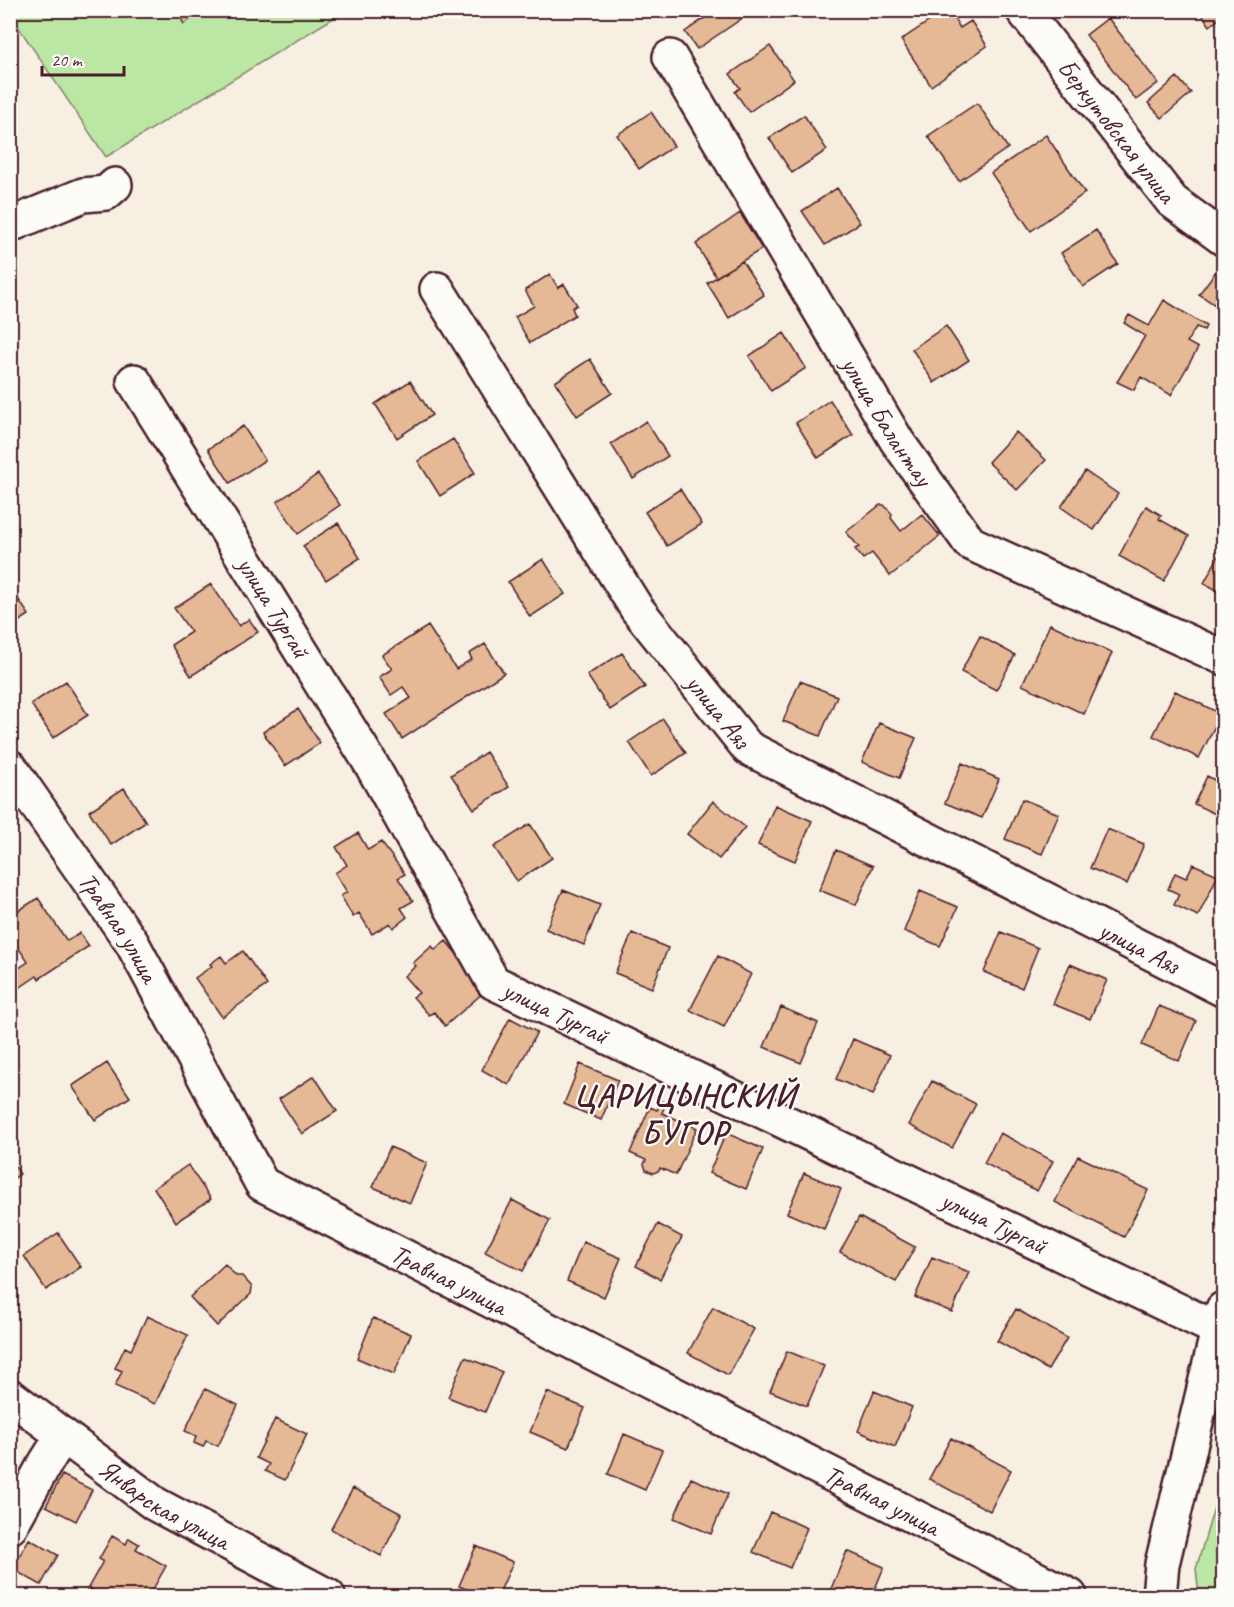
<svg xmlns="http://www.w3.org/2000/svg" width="1234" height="1607" viewBox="0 0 1234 1607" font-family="Caveat,sans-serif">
  <rect width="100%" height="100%" fill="#f8efe3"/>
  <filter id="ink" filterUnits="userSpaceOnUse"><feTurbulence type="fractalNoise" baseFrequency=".0167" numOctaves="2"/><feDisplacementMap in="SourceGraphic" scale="12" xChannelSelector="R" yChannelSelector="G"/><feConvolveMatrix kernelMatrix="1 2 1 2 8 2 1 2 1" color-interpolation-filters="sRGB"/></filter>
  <g filter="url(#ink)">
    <path fill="#bbe6a4" stroke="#828268" stroke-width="1.5" d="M10,11H345L106,157L11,16Z
      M1223,1477V1596H1199L1196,1569Z"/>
    <path fill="#e5b995" stroke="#4a1f2b" stroke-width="1.5" d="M176,10H203L184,24Z
      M716,10H744L747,15L697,49L685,32Z
      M946,10H949L960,28L971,21L987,46L931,86L901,40Z
      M1199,10H1224V15L1210,26Z
      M1108,18L1158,83L1136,100L1086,35Z
      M770,46L794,80L749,112L735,92L740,88L730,74Z
      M1177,77L1191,93L1162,118L1148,103Z
      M977,103L1008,148L959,181L928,136Z
      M651,112L674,146L639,169L617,135Z
      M804,115L827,150L792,173L769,138Z
      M1046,135L1085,193L1031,231L991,173Z
      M837,188L860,223L825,245L802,211Z
      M740,213L762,249L716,277L696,244Z
      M1096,230L1118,264L1083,287L1061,253Z
      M742,261L764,295L729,318L707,283Z
      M1216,271L1224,277V311L1199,294Z
      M550,274L558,288L564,284L577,305L572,308L575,315L530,343L515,317L534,306L525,290Z
      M1164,300L1206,326L1204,330L1196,327L1187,342L1198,348L1171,395L1141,377L1134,390L1117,382L1145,336L1124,323L1129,315L1149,326Z
      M946,326L969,360L934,383L912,349Z
      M784,333L806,368L771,391L749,356Z
      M590,359L612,393L577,416L555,382Z
      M410,381L432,415L397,438L375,404Z
      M830,400L853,435L818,458L796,423Z
      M646,421L668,456L633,479L611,444Z
      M243,426L265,460L230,483L208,449Z
      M1016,432L1046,460L1017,490L988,462Z
      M453,439L475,473L440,496L418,461Z
      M1085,471L1118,494L1094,530L1061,507Z
      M318,474L340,505L298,534L277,502Z
      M680,489L702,524L667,546L645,512Z
      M880,505H884L892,514L891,518L901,531L922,514L940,536L890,576L872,553L863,559L855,549L859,547L846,532Z
      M1146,506L1161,515L1159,519L1189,536L1164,581L1119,556Z
      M338,523L360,558L326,580L303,546Z
      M1224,546V594L1204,583Z
      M543,559L565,594L530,617L508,582Z
      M211,584L239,626L249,619L258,632L191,676L171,645L191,632L174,608Z
      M10,587L29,615L10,627Z
      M1050,624L1112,653L1084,714L1022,685Z
      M428,626L456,669L472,659L469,654L485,644L504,673L402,739L386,714L411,698L403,687L391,695L379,677L392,669L382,655Z
      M980,636L1015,655L996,690L961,672Z
      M622,653L645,687L610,710L587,675Z
      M66,681L88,715L53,738L31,704Z
      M800,681L837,696L820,736L783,721Z
      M1175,691L1221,714L1199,758L1153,736Z
      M298,709L320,743L285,766L263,732Z
      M663,719L686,753L651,776L629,742Z
      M879,723L916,738L899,778L862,762Z
      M486,752L509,787L474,809L451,775Z
      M962,763L999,779L982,818L945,803Z
      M1207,776L1224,785V818L1194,804Z
      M124,788L146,822L111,845L89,811Z
      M1022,799L1059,814L1042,854L1005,839Z
      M713,801L745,827L719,859L687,834Z
      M775,805L812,821L795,861L758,845Z
      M530,824L552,858L517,881L494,847Z
      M1107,829L1144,844L1127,884L1090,868Z
      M358,833L368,850L381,842L405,874L398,878L413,901L401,908L407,917L393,928L390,923L372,934L359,913L353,917L341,896L347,892L335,873L347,865L336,847Z
      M836,850L873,866L856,905L819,890Z
      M1193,864L1218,875L1198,916L1174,905L1179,894L1168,889L1175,873L1186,878Z
      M563,890L600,905L584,945L546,929Z
      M920,891L958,907L940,946L904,931Z
      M38,898L67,941L80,933L89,946L39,979L37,976L10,994V974L28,962L10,935V916Z
      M1001,932L1038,948L1022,988L984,972Z
      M632,933L668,948L652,988L615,973Z
      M446,941L460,958L462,956L472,968L467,972L484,992L445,1026L434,1012L429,1015L413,997L419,993L404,976L416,966L413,963L432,946L435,950Z
      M243,951L267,985L222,1017L195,978L212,966L210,964L221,956L226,963Z
      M718,956L751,974L724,1027L690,1010Z
      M1070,964L1107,980L1090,1019L1053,1004Z
      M1159,1006L1196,1021L1179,1061L1142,1045Z
      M781,1007L818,1023L801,1063L764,1047Z
      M510,1018L537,1032L509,1085L482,1070Z
      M853,1039L890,1055L873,1095L836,1079Z
      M107,1063L130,1097L95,1120L72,1086Z
      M580,1064L618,1080L601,1120L564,1104Z
      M314,1076L337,1111L302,1134L279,1099Z
      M932,1081L976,1104L952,1148L909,1125Z
      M662,1101L666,1103L662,1113L697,1128L676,1175L660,1168L659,1171L653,1173L646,1170L644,1164L646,1160L630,1153L650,1107L657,1110Z
      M726,1133L763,1149L746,1189L709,1173Z
      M1000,1133L1053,1161L1037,1191L984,1163Z
      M390,1147L427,1163L410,1203L373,1187Z
      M1078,1156L1148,1190L1124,1237L1055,1202Z
      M10,1159L20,1174L10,1181Z
      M188,1165L211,1199L176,1222L154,1188Z
      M804,1173L841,1189L824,1229L787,1213Z
      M512,1200L550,1220L523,1271L485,1252Z
      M859,1217L915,1247L896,1282L840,1252Z
      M658,1224L682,1237L660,1279L636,1266Z
      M58,1233L81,1267L46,1290L24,1256Z
      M583,1242L621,1258L604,1297L567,1281Z
      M932,1257L969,1272L952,1312L915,1297Z
      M225,1264L236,1276H242L252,1287L251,1294L217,1326L190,1297Z
      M713,1307L754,1329L728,1375L688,1353Z
      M1016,1309L1067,1338L1048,1370L997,1341Z
      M147,1316L188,1335L155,1404L115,1386L122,1371L115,1368L125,1347L131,1350Z
      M373,1318L411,1334L394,1374L357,1358Z
      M787,1351L824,1366L807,1406L770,1391Z
      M465,1357L502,1372L485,1412L448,1397Z
      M205,1389L238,1405L218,1446L206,1441L203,1447L194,1443L196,1436L185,1431Z
      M874,1391L912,1407L895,1447L858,1431Z
      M547,1392L585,1408L568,1448L530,1432Z
      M275,1419L307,1434L285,1480L265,1471L269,1464L256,1458Z
      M624,1434L662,1450L645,1490L608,1474Z
      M951,1438L1011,1470L990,1511L929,1479Z
      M62,1475L92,1490L76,1521L46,1506Z
      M691,1478L728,1494L711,1534L674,1518Z
      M353,1488L402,1514L381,1556L331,1529Z
      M770,1512L807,1528L790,1568L753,1552Z
      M112,1536L126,1544L129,1538L139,1544L136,1549L166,1566L149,1596H103L88,1588L103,1561L99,1559Z
      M29,1539L58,1555L41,1585L12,1569Z
      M476,1546L513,1562L498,1596H484L459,1586Z
      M847,1551L884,1567L872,1596H844L830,1591Z"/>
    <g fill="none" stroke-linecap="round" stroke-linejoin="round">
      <defs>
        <g id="minor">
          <path id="s1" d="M1023,10L1172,201L1224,239"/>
          <path id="s2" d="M670,57L897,441L970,543L1224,658"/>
          <path d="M10,225L83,195L106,193L115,185"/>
          <path id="s3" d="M437,289L637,609L748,748L1224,990"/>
          <path id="s4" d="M134,381L371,764L493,982L1217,1329"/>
          <path id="s5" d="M10,767L132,943L262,1184L1070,1596"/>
          <path id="s6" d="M10,1396L155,1504L328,1596"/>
          <path d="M10,1527L43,1467L63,1435"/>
          <path d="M1159,1596L1162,1564L1223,1309"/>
        </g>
      </defs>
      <use href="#minor" stroke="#4a1f2b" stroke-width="38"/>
      <use href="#minor" stroke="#fdfcf7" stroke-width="33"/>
    </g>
  </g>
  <g text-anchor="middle" stroke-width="4.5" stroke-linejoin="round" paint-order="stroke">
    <g font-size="26" fill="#4a1f2b" stroke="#fdfcf7">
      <text dy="9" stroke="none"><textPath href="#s1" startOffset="153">Беркутовская улица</textPath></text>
      <text dy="9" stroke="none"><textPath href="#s2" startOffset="424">улица Балантау</textPath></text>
      <text dy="9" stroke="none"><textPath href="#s4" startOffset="266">улица Тургай</textPath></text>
      <text dy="9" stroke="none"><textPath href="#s3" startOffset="508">улица Аяз</textPath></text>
      <text dy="9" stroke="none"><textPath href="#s5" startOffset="194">Травная улица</textPath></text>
      <text dy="9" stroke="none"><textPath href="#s3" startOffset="994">улица Аяз</textPath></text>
      <text dy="9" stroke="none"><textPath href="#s4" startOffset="770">улица Тургай</textPath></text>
      <text dy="9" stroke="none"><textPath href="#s4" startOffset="1256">улица Тургай</textPath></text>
      <text dy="9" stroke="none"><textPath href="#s5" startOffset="698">Травная улица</textPath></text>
      <text dy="9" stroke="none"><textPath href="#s5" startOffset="1184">Травная улица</textPath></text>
      <text dy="9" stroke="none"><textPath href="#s6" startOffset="189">Январская улица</textPath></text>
    </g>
    <g font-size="32" font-weight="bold" letter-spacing="1.5" fill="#4a1f2b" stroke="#fdfcf7">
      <text x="685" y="1106">ЦАРИЦЫНСКИЙ<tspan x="685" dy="37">БУГОР</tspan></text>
    </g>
  </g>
  <rect width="1234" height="1607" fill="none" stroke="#fdfcf7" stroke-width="36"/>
  <rect x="18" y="18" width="1198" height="1571" fill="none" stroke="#4a1f2b" stroke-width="2" filter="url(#ink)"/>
  <path d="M42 66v9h82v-9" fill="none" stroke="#4a1f2b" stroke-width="3"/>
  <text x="51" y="66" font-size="18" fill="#4a1f2b" stroke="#fdfcf7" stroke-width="4.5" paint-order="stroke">20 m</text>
</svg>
